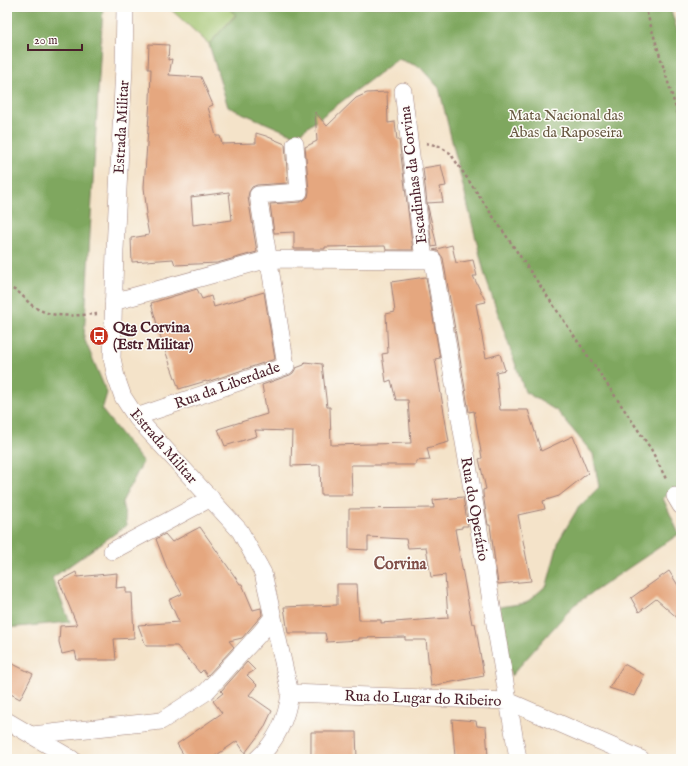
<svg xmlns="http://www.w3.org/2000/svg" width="688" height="766" viewBox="0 0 688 766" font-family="'IM FELL English',serif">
  <rect width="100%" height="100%" fill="#fdfcf7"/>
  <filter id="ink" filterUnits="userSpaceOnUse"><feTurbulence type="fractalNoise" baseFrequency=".025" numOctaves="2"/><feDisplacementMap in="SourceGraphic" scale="8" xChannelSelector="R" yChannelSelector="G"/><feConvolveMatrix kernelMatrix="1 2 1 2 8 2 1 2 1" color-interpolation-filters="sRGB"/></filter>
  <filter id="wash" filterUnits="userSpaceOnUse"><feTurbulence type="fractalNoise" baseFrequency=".012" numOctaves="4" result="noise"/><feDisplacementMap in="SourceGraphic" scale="16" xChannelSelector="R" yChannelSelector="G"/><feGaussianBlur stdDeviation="0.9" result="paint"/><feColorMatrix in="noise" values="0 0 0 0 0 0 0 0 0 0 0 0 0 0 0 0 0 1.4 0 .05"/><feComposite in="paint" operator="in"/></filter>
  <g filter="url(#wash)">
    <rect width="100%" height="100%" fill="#f4e3c9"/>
    <path fill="#9fc16b" stroke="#74704b" d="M168,7H227L236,14L209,44Z"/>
    <path fill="#7fa75f" stroke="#646345" d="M7,7H103L84,338L107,393L102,410L143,462L122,502L127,525L52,578L70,622L7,628Z
      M227,7H670L681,42V487L663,498L679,534L574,605L511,676L499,607L526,603L547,585L559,540L578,508L599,487L593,454L557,411L525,392L485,276L439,88L420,67L398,59L296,136L228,107L209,44L236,15Z"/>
    <g id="blocks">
      <path fill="#e5a77f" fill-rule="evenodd" d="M149,44L169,45L168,60L172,59L169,75L201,77L213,105L208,107L216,136H220L222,144L256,143V133L266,136L285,144L288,183L257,185L252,187L249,192L248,197L257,252L217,263L175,265L173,259L132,262L131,238L149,235L145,214H147L144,187L150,100L151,69H148ZM229,192L232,220L193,225L191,197Z
        M387,92L388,123L395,122L397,140H399L413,250H386L385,246L325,247V249H294V232L274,233L270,204L300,202L304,200L308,197L309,191L305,147L317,141L315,112L327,126L356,98L367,93Z
        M441,165L446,186L440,187L443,202L427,203L437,246L432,247L423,168Z
        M452,245L456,263L473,260L477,276H473L486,302L476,304L486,358L500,354L505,370L496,372L500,410H528L541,451L573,436L588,473L559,496L543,501L545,509L518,515L531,581L498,584L490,525H488L483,494V490L486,489L479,459L482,458L474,411L469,412L443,258L438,251L433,250Z
        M426,277L440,358L435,359L449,442L427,448L430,460L416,461V465H351L352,495H321L320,465L291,466L292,431L255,430L257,436L225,446L218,429L267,414L262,385L290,375L293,373L296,368L304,365L305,362L322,364L327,407H330L331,445L411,443L408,400H396L391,380L386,382L382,354L388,353L386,314L395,312L391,282Z
        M197,289L202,299L211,296L214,307L264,292L275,359L207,382L206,381L179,389L162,342L151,303Z
        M463,497L468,526H462V528L455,529L472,624L475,623L484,676L431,686L426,640H405V637L359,638V640L327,642L325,633H288L284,607L337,605V584H357L359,620H381V623L448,618L445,575L431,577L426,547L408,548L406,539L368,537V550L349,549V509L434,508L433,500Z
        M200,527L240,584H242L253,610L261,608L262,615L242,638L229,641L234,647L207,676L203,670L200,673L177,646H146L138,625L179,622L169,600L182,594L167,568L156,539L165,534L172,542Z
        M669,571L681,590V621L656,599L639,612L631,598Z
        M76,572L77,577L117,573L116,588L126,587V593H132L134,638L114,639L116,660H77L75,651L62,654L59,642L60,626L77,625L59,581Z
        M7,661L33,674L20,699L7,692Z
        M247,662L255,670L247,675L257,685L249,695L272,711L264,728L245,753L237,741L211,759H186L177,744L222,713L213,701L223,693L221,691Z
        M624,664L644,675L634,696L609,688Z
        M452,719L476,721L477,726L486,727L488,757H455Z
        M311,732H356L357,759H311Z"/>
    </g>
  </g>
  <g filter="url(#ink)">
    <use href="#blocks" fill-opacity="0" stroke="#9f817a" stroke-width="1"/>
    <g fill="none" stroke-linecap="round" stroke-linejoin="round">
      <defs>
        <path id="street" d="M125,7L124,67L115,250L112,358L116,377L123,397L136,417L240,531L263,573L290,693C287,718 276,742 257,759
          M403,91L424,260
          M113,302L269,259L433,260L518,759
          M136,417L286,366L258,195L299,192L295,144
          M675,496L681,506
          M112,551L211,498
          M290,693L508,701L641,759
          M7,721L72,759
          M32,735L161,721L206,692L261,632L273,617"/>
      </defs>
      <use href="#street" stroke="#9f817a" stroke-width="18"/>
      <path stroke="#9f817a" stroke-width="2.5" stroke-dasharray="3 3" stroke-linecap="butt" d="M645,7L678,115
        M426,143L439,146L450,153L651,449L667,481
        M7,287C24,292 23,300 36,308C54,319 78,315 97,314"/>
      <use href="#street" stroke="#fff" stroke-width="17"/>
    </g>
  </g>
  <defs>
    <symbol id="bus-disc" viewBox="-11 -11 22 22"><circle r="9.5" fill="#c8321e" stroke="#fdfcf7"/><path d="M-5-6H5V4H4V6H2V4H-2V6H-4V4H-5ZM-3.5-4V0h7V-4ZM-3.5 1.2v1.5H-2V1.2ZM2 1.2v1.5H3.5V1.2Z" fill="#fff"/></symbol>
  </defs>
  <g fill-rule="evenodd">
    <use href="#bus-disc" x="88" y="325" width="22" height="22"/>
  </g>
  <g text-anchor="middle" stroke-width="3" stroke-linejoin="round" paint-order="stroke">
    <g font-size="15" fill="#685841" stroke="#fdfcf7">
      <text x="566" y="120">Mata Nacional das<tspan x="566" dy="17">Abas da Raposeira</tspan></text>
    </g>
    <g font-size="15" fill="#4a1f2b" stroke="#fdfcf7">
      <text transform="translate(121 127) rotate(-87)" y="5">Estrada Militar</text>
      <text transform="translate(413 175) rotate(-97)" y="5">Escadinhas da Corvina</text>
      <text transform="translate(227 385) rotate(-20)" y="5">Rua da Liberdade</text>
      <text transform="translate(164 446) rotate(49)" y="5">Estrada Militar</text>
      <text transform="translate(475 509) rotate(80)" y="5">Rua do Operário</text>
      <text transform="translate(423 698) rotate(2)" y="5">Rua do Lugar do Ribeiro</text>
    </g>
    <g font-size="15" font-weight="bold" fill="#4a1f2b" stroke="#fdfcf7" text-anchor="start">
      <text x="113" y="332">Qta Corvina<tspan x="113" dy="17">(Estr Militar)</tspan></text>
    </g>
    <g font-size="16" font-weight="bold" fill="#804f48" stroke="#fdfcf7">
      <text x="400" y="569">Corvina</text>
    </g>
  </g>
  <rect width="688" height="766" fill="none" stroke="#fdfcf7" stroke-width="24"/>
  <path d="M28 44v6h54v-6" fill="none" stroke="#4a1f2b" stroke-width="2"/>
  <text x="34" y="44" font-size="12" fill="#4a1f2b" stroke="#fdfcf7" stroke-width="3" paint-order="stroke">20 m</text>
</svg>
